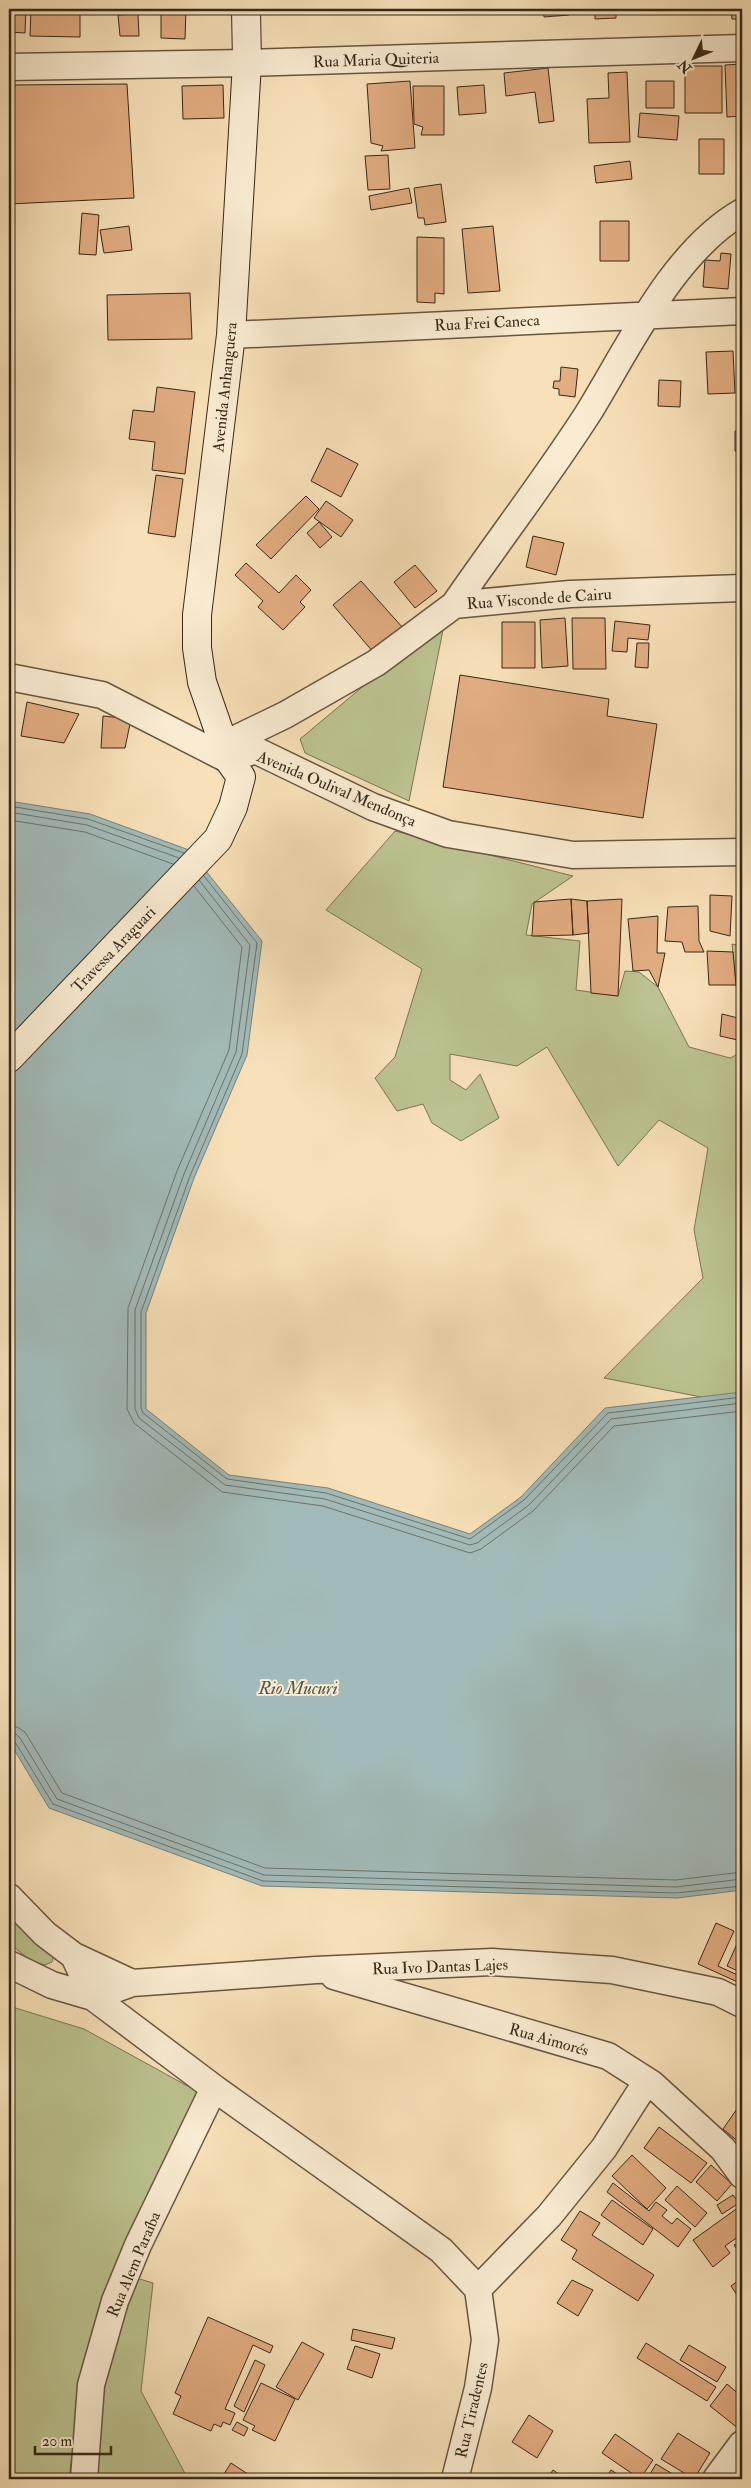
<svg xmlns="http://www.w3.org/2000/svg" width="751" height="2488" viewBox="0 0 751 2488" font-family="'IM FELL Double Pica',serif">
  <rect width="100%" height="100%" fill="#f8e1b9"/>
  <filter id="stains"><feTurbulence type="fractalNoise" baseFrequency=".004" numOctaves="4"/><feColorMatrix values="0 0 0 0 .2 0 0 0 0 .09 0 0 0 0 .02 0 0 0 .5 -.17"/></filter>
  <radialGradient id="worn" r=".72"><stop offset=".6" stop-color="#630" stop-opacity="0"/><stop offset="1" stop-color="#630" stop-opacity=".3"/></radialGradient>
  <path fill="#bcc390" stroke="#7a7554" d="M443,630L409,801L305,753L300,739L397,658Z
    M395,831L573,876L532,904L526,935L580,941L576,990L618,996L625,971L639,972L658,987L689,1047L730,1058L742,1052V1405L604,1378L703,1278L694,1230L708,1148L659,1120L618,1166L547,1047L517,1066L450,1054V1080L466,1090L480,1074L499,1118L461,1141L432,1123L423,1104L397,1111L375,1078L395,1057L422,969L326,910Z
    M732,944L742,946V1015L739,1014Z
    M9,1912L54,1955L52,1962L45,1965L31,1961L9,1943Z
    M9,2006L84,2029L202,2094L103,2294L81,2384L69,2479H9Z
    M133,2277L153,2283L141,2391L188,2479H97L101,2386Z"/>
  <path fill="#a2bbba" stroke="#778079" d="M9,801L90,814L189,850L262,941L247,1055L194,1178L146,1313V1409L229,1475L328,1488L470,1534L521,1497L605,1408L742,1392V1890L677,1898L262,1886L49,1808L9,1741Z"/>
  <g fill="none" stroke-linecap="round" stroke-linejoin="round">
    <path stroke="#6c7169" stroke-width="1" d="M9,806L88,819L184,853
      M9,812L87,825L179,858
      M9,820L85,832L173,864
      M204,876L257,943L242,1054L190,1176L141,1312V1408L143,1413L227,1479L326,1493L470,1539L524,1500L608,1413L742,1397
      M199,880L250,945L236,1052L184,1174L135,1310V1409L139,1418L225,1485L325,1499L470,1545L477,1543L529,1505L611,1419L742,1403
      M194,886L242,947L229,1050L177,1171L128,1308L127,1409L134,1423L222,1492L323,1506L470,1553L481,1549L533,1511L614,1426L742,1411
      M9,1725L17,1727L25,1732L62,1793L265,1868L676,1880L742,1872
      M9,1733L16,1734L20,1738L57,1799L264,1875L676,1887L742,1879
      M9,1739L15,1742L53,1804L263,1881L676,1893L742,1886"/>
  </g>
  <path fill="#e3ad82" stroke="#372718" d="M9,9H26L25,33L9,32Z
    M31,9H80V37L30,36Z
    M161,9H186L185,39L161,38Z
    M543,9H568L569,15L544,17Z
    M595,9H616V18L595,19Z
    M731,9H742V19H732Z
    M138,14L139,36H120L118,15Z
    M742,64V116L727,117L725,65Z
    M685,66H722V113H685Z
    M548,68L554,121L539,123L535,92L506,96L504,73Z
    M627,72L630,142L589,143L587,99L609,98L608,73Z
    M410,81L415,148L381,151L383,146L371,143L367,84Z
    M646,81H674V108H646Z
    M127,84L134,198L9,204V85Z
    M223,85L224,118L183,119L182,86Z
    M484,85L486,113L459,115L457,87Z
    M413,86H444V135H421L423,127L414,124Z
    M640,113L679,116L677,140L638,137Z
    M699,139H724V174H699Z
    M388,155L390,189L368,190L365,156Z
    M630,161L632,179L596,183L594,166Z
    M441,184L446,222L425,225L424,218H418L414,188Z
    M409,188L412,203L371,210L369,196Z
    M82,213L99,215L96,255L79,254Z
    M600,221H629V261H600Z
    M129,226L132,250L104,253L100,230Z
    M493,226L500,291L468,293L462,229Z
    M417,237L444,238V294L435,293V303L417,302Z
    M721,253L731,254L728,289L703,287L705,260L720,261Z
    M190,293L192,339L108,340L107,295Z
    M733,351L735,393L708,394L706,352Z
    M561,367L578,369L575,397L559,395V389L553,388L554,381H560Z
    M659,380L681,381L680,407L658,406Z
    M157,387L195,392L185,474L152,470L155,442L129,439L133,410L154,412Z
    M735,431H742V451H735Z
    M327,448L358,464L341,497L311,481Z
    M156,475L183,479L175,537L148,533Z
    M306,496L319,509L271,559L256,545Z
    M326,501L353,520L341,537L314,518Z
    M319,522L332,537L320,548L307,533Z
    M533,536L564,543L556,575L526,567Z
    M246,563L279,593L296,575L311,590L300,602L305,607L283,630L258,607L263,601L235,575Z
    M415,565L437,591L415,608L394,582Z
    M361,581L403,628L374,653L333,605Z
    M565,618L568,666L542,668L540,620Z
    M572,618H605L606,669H573Z
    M615,621L650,625L648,640L628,638L627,652L612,651Z
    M502,622H535V668H502Z
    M637,643H649L648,668L635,667Z
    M460,675L609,699L607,716L657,724L643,818L443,787Z
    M27,702L79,714L64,743L21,736Z
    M103,716L131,719L125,748H101Z
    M710,895L732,896L730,936L710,931Z
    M571,899L587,901L589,933L573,935Z
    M571,899L573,935L532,936L534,902Z
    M622,899L618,996L591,993L587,901Z
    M698,906L699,941L704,952H685L682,942L665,941L668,907Z
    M658,916L657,953H665L658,987L649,970L633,971L628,919Z
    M707,951L733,952L736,985H709Z
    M722,1014L742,1019V1041L720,1036Z
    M716,1923L734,1931L718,1966L742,1977V1984L698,1964Z
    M737,1944L742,1947V1973L727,1966Z
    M739,2106L742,2108V2140L740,2143L723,2129Z
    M659,2127L707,2163L691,2183L644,2148Z
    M632,2155L666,2188L647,2209L612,2176Z
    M711,2165L732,2184L717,2201L696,2182Z
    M613,2183L649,2211L656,2202L667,2210L662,2216L672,2224L677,2218L691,2229L678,2247L607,2192Z
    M677,2186L707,2213L695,2227L665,2200Z
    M733,2195L739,2203L722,2214L717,2205Z
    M612,2200L653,2229L643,2245L601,2215Z
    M739,2207L742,2211V2234L725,2246L730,2253L713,2267L693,2240Z
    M580,2211L600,2223L592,2235L654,2275L638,2301L572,2259L577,2250L561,2240Z
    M742,2240V2257L734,2245Z
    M742,2278V2300L741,2301L731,2286Z
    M572,2280L593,2290L578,2316L557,2303Z
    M208,2317L273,2346L270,2353L253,2345L225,2409L235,2413L230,2425L223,2422L221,2427L214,2424L211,2431L173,2414L181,2396L175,2393Z
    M353,2329L395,2338L392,2349L351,2340Z
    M302,2342L324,2354L298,2400L276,2387Z
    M646,2343L716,2387L707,2401L637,2358Z
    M689,2345L726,2367L717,2382L680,2360Z
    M355,2346L380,2354L372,2378L347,2369Z
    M255,2360L265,2365L244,2412L234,2406Z
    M261,2383L295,2399L275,2441L252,2430L255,2426L243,2420Z
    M727,2384L742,2397V2424L739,2429L710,2406Z
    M529,2415L553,2431L537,2458L512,2442Z
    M237,2422L248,2428L244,2436L232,2430Z
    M678,2433L710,2453L694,2479L661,2459Z
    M615,2434L653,2460L640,2479L602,2453Z
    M231,2463L254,2478L253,2479H226L222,2477Z
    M656,2464L681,2479H647Z
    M553,2470L566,2479H547Z
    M611,2470L625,2479H605Z"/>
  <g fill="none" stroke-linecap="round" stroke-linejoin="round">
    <defs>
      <path id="street" d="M9,67L247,63L742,48
        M231,335L742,311
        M454,605C498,541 545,480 587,415C628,349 673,251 742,212
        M9,677L102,695L229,760L255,750L373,807L448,834L573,855L742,852
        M225,744L285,715L376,663L454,605L570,594L742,588
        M9,1897L45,1934L74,1956L132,1983
        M74,1956L93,1997L214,2088L441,2250L478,2289L485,2340L478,2388L455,2479
        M9,1964L52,1985L93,1997L132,1983L316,1970L492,1962L612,1970L718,1992L742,2004
        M334,1976L608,2056L652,2084L723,2149L742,2175
        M478,2289L549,2216L604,2148L647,2081
        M84,2479L91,2385L115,2301L138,2245L214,2088
        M716,2479L742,2444"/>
      <path id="secondary" d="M9,1058L218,839L233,807L241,777L229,760L202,682L197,648V615L231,335L247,63L246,9"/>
    </defs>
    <use href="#street" stroke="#675640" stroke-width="29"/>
    <use href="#secondary" stroke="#372718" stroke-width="30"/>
    <use href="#street" stroke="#faecd2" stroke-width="26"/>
    <use href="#secondary" stroke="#faecd2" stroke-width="28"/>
  </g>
  <g text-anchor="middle" stroke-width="4" stroke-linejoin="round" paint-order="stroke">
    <g font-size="16" fill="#372718" stroke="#faecd2">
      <text transform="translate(376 59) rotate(-2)" y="6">Rua Maria Quiteria</text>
      <text transform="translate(487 322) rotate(-3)" y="6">Rua Frei Caneca</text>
      <text transform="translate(224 387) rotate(-84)" y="6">Avenida Anhanguera</text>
      <text transform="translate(539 598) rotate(-4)" y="6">Rua Visconde de Cairu</text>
      <text transform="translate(337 788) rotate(23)" y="6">Avenida Oulival Mendonça</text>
      <text transform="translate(113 949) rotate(-46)" y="6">Travessa Araguari</text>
      <text transform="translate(440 1966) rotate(-2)" y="6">Rua Ivo Dantas Lajes</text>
      <text transform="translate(549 2039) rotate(16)" y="6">Rua Aimorés</text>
      <text transform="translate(133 2264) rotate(-67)" y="6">Rua Alem Paraíba</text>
      <text transform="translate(471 2410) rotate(-77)" y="6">Rua Tiradentes</text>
    </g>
    <g font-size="18" font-style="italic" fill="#575349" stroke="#faecd2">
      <text x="298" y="1694">Rio Mucuri</text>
    </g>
  </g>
  <rect width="751" height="2488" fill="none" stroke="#f8e1b9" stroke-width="30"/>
  <rect x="10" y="10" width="731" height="2468" fill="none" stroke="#372718" stroke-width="2.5"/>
  <rect x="15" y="15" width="721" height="2458" fill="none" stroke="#372718"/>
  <g transform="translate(694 58) rotate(227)" stroke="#faecd2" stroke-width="4" paint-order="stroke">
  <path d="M0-4L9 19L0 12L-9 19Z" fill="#372718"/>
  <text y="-8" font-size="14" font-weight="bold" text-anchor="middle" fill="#372718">N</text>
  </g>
  <path d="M35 2446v8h76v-8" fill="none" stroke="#372718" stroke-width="2.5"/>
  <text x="42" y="2446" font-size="15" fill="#372718" stroke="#faecd2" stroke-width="4" paint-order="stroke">20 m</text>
  <rect width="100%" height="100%" filter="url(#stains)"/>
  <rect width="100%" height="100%" fill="url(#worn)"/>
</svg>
